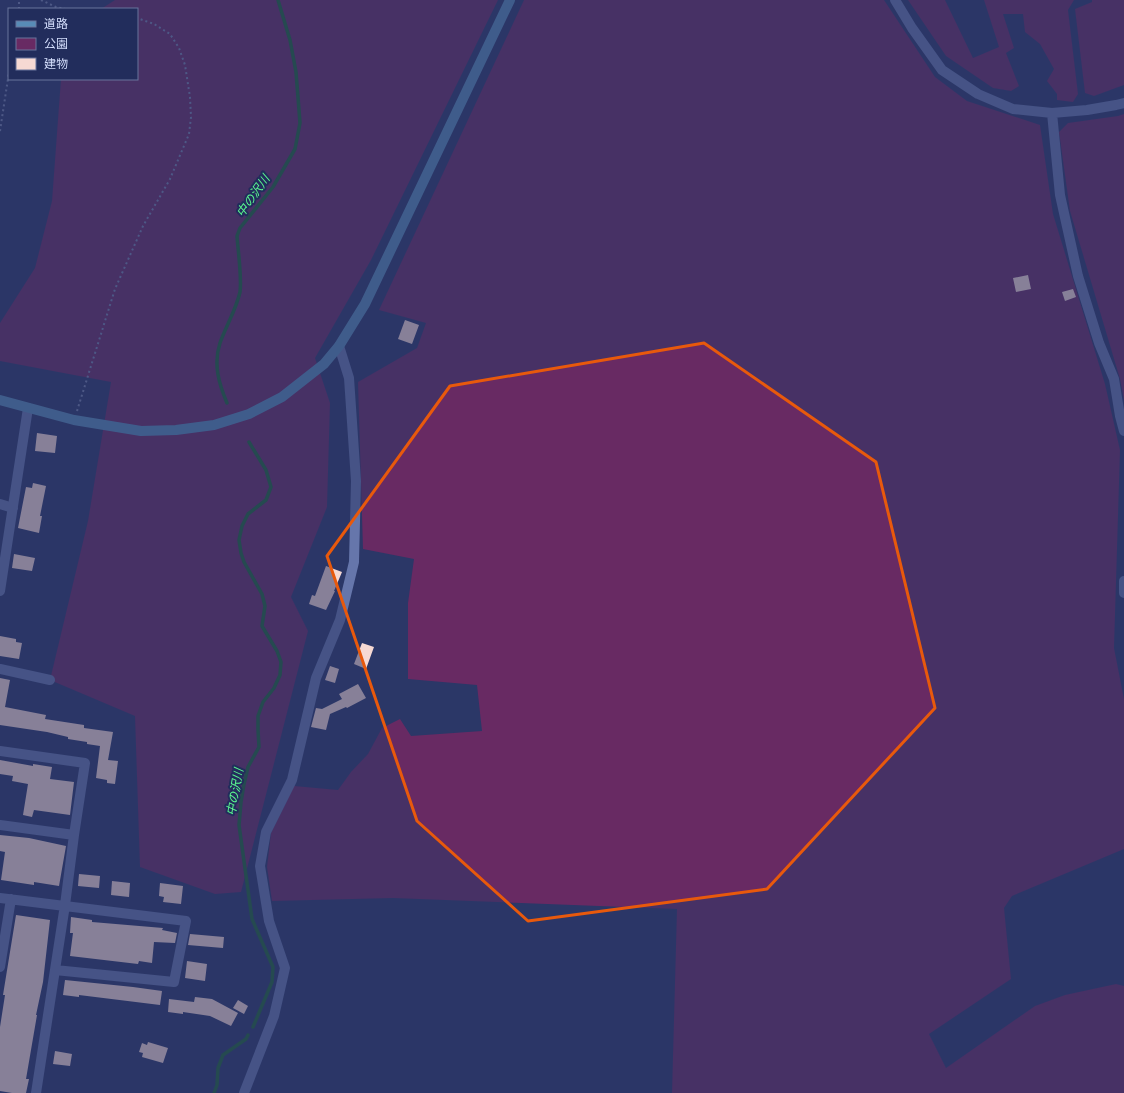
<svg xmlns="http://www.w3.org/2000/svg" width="1124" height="1093" viewBox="0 0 1124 1093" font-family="Overpass,'Noto Sans JP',sans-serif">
  <rect width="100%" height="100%" fill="#2b3767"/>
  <path fill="#682a63" d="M115,0H498L371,260L315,358L330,403L327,507L291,597L308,631L241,892L215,894L140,867L135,716L50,680L88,521L111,382L0,361V323L35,268L52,201L61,79H137V9H101Z
    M524,0H884L935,77L967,101L1040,125L1053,214L1105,384L1120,450L1114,648L1124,699V849L1012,896L1004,908L1011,979L929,1034L946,1068L1035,1006L1065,995L1116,984L1124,986V1093H672L677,909L393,898L272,901L267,867L271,833L294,786L338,790L351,772L368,754L382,728L400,719L411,736L482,731L477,685L408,679V603L414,559L363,549L358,382L417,348L426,323L379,310Z
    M908,0H945L973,58L999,47L984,0H1074L1068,10L1078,94L1073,102L1057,100V94L1047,81L1054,69L1040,44L1025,32L1023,14H1003L1014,48L1006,53L1019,86L1011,91L993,88L946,56Z
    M1092,0H1124V85L1094,96L1085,93L1075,9L1092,2Z
    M1124,114V400L1120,379L1070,211L1059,132L1068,123L1118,116Z"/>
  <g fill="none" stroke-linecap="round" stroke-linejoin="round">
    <path stroke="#1d6234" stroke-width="3.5" d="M227,403C219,384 213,364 220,343C226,326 236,310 240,292C242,278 238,251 237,236L240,228L273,187L295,149L300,123L296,72L290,40L278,0
      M249,442L266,470L271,487L266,500L248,514L242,526L239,540L241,553L244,562L262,594L265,606L262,626L277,651L281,662L280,675L274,688L263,702L258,716V730L259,747L248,767L244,784L241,802L239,825L252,919L273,967L272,982L253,1027
      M214,1093L217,1085L218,1068L223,1055L246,1039L248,1035"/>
  </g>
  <path fill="#f6d9d3" d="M1028,275L1031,289L1016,292L1013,278Z
    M1073,289L1076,297L1065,301L1062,292Z
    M405,320L419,325L412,344L398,339Z
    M37,433L57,436L55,453L35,451Z
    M33,483L46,486L40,516H42L39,533L18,528L26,487L32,488Z
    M14,554L35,558L32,571L12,568Z
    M326,566L342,572L334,591H335L326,610L309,604L312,595L315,596Z
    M0,636L16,639V642L22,643L19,659L0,656Z
    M362,643L374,647L366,669L354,664Z
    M330,666L339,669L335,683L325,680Z
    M0,678L10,680L5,707L46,715L45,719L84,725V728L113,732L108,760L118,761L115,784L107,783V780L96,778L100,746L87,744V742L68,739V737L47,732L0,725Z
    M358,684L366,698L347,708L346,707L330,714L326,730L311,727L316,708L322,709L342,699L339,694Z
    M0,760L33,766V764L52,767L50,779L74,782L70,815L34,810L32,817L23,815L28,784L12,781L13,776L0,774Z
    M0,835L29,838L66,846L59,886L34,882V885L1,880L5,852L0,851Z
    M79,874L100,876L99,888L78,886Z
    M112,881L130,883L129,897L111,895Z
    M160,883L183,886L181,904L163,902L164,897L159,896Z
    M16,915L50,920L43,982L36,1015H37L26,1079H29L26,1093H12L0,1091V1027L5,995H3Z
    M71,917L92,920V922L163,928L162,930L177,933L175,943L154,942L152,963L139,961L138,964L70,956L73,933H70Z
    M190,934L224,937L223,948L188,945Z
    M187,961L207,964L205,981L185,978Z
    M65,980L133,987L162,991L160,1005L79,995V997L63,995Z
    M195,997L212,999L238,1013L231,1026L210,1016L183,1012V1014L168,1012L169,999L194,1002Z
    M238,1000L248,1006L244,1014L233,1008Z
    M148,1042L168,1048L163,1063L142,1057L143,1053L139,1052L142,1043L147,1045Z
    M55,1051L72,1054L70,1066L53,1064Z"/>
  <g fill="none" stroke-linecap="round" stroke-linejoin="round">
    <path stroke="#7782aa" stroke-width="2" stroke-dasharray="2 3" stroke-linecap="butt" d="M41,0L56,7L65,9
      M19,9V0
      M0,131L9,72
      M77,411L115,289L143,226L170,179L189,134L191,117L190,97L185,65L179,48L170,34L154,24L137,18"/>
    <path stroke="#6676ab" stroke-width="10" d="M895,0L912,28L942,70L978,94L1013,109L1052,113L1087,110L1116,105L1124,103
      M1052,113L1060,195L1078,276L1099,343L1114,379L1120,416L1124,431
      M0,504L13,508
      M1124,581V593
      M0,591L28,408
      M0,669L50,680
      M0,751L85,763L74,835L65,905L36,1093
      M0,825L74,835
      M0,898L186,921L174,982L55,970
      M0,967L11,899
      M244,1093L274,1016L285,968L269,921L260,866L266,832L292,780L316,678L340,620L354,562L356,481L349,378L339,346"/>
    <path stroke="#588bb6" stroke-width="10" d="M0,400L74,420L141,431L176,430L214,425L249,414L282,397L324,364L339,346L365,304L510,0"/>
  </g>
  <path d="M0 0H1124V1093H0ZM704,343L876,462L935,708L767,889L528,921L417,821L327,556L450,386Z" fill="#2b3767" fill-opacity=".55" fill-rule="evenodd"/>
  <path fill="none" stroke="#e8590c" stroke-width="3" stroke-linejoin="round" d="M704,343L876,462L935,708L767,889L528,921L417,821L327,556L450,386Z"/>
  <g text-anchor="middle" stroke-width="4" stroke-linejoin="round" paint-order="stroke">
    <g font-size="12" font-style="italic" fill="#5cfb90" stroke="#222d5c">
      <text transform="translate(253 196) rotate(-55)" y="4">中の沢川</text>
      <text transform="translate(235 792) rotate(-80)" y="4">中の沢川</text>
    </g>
  </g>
  <rect x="8" y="8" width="130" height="72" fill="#222d5c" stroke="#69749c"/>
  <rect x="16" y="21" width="20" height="6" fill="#588bb6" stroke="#69749c"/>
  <text x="44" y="28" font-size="12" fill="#d4defc">道路</text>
  <rect x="16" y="38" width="20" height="12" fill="#682a63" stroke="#69749c"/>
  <text x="44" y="48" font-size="12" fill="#d4defc">公園</text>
  <rect x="16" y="58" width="20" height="12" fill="#f6d9d3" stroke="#69749c"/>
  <text x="44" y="68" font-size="12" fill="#d4defc">建物</text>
</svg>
